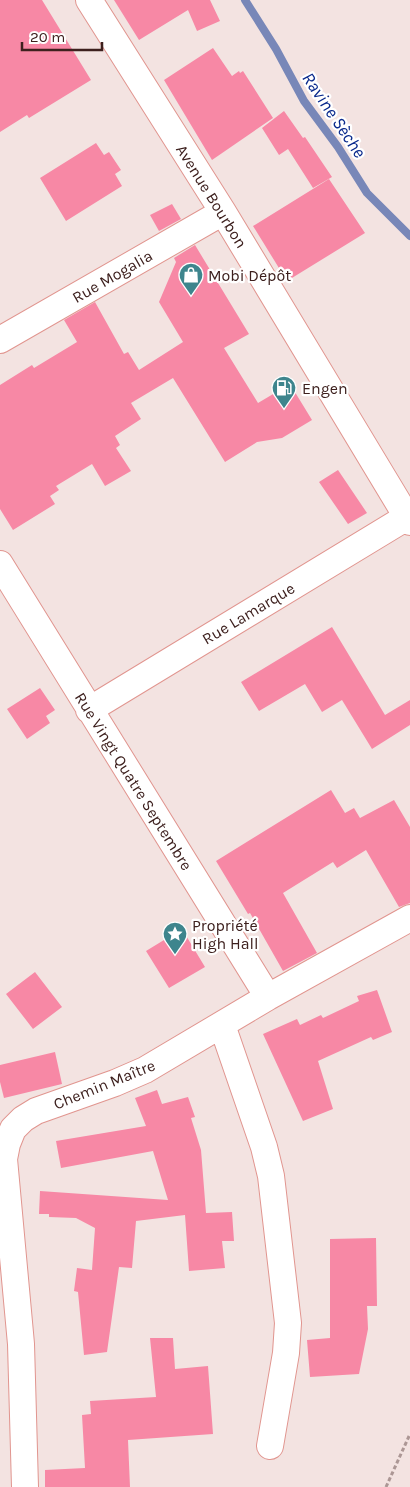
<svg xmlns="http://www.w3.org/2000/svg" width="410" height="1487" viewBox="0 0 410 1487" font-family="Karla,sans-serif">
  <rect width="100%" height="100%" fill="#f3e3e1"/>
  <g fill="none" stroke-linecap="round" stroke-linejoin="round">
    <path stroke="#7887b8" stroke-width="8" d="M245,0L276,49L304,101L338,147L367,193L410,236"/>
  </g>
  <path fill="#f788a5" d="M0,0H42L91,80L29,118L27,115L0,132Z
    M114,0H210L220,21L197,31L188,10L139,40Z
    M213,48L232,76L239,71L240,73L243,71L273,118L212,160L164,80Z
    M284,111L303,138L305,137L332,177L313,188L288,149L279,155L262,128Z
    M96,143L104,155L109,152L121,170L115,174L122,186L66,221L40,178Z
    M329,179L365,233L287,281L253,226Z
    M172,204L181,219L159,231L150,215Z
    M195,245L249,334L224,348L258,403L290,384L312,420L282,438L257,442L225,462L173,378L131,403L141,419L115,436L120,445L116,448L131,471L105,486L92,464L56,486L59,490L50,496L55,504L13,530L0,509V385L32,365L34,368L77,342L64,320L95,302L124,354L128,352L139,370L183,342L159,302L176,262L174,258Z
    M338,470L367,513L348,524L319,482Z
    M332,627L385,715L410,700V725L372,749L342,700L322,712L305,684L259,711L241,682Z
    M40,688L55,710L46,716L50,723L27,739L7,709Z
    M331,790L345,813L354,808L360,818L394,800L410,827V903L399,907L366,850L337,868L333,862L283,893L317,953L283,971L250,913L248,914L216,861Z
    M182,929L205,967L169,988L146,951Z
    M35,972L62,1007L33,1029L6,994Z
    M377,990L392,1032L373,1040L371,1037L318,1061L333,1109L303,1121L263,1034L297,1019L300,1025L321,1015L323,1018L359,1001L357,996Z
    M55,1052L62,1084L4,1098L0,1082V1065Z
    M157,1090L162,1104L188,1097L195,1117L191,1118L201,1150L206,1213L232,1212L234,1241H222L225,1268L189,1271L185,1215L136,1221L132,1268L119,1267L107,1352L84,1355L78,1292L74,1291L77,1268L92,1270L95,1228L76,1218L49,1217V1214H39L40,1191L168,1200L153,1151L61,1168L56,1141L146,1126L135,1098Z
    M376,1238L377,1306H367L368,1329L359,1374L310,1377L307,1340L330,1338V1239Z
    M150,1338H173L175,1369L208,1366L213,1434L128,1440L130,1487H45V1470L85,1468L82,1415L91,1414L90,1401L156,1397Z"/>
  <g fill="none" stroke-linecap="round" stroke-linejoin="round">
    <defs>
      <path id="minor" d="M89,0L223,212L410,522
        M0,340L223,212
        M0,564L268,997
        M89,710L407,517
        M222,1025L264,1147L271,1176L288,1323L286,1353L270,1446
        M25,1487L21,1344L4,1159L7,1144L13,1129L23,1119L36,1111L115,1083L145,1070L268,997L410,918"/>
    </defs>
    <use href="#minor" stroke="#e1958f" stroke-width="28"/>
    <path stroke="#ac9795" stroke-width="3" stroke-dasharray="4 2.5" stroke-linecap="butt" d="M386,1487L410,1434"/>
    <use href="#minor" stroke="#fff" stroke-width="26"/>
  </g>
  <defs>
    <symbol id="shop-pin" viewBox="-11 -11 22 30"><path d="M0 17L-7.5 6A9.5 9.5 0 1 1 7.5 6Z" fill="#3e858d" stroke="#fff"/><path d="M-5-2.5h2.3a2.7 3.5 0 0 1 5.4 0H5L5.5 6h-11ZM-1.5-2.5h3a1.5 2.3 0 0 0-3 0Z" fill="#fff"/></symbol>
    <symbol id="fuel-pin" viewBox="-11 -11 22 30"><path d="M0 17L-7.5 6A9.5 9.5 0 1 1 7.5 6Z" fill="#3e858d" stroke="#fff"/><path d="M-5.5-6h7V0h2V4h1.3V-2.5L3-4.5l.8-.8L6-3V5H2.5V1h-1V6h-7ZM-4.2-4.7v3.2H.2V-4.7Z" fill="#fff"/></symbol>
    <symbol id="sight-pin" viewBox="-11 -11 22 30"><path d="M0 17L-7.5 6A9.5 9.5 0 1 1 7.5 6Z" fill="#3e858d" stroke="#fff"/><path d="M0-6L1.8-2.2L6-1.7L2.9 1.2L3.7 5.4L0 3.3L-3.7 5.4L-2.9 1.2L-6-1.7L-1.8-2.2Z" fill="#fff"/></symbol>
  </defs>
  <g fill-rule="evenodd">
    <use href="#shop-pin" x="177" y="261" width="28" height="38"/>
    <use href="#fuel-pin" x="270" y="374" width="28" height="38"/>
    <use href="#sight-pin" x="161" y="920" width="28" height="38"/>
  </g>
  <g text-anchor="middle" stroke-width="4.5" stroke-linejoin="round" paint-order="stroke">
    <g font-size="16" fill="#3d201e" stroke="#fff">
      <text transform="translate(212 196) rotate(58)" y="6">Avenue Bourbon</text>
      <text transform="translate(112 276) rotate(-30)" y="6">Rue Mogalia</text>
      <text transform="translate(248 613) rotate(-31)" y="6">Rue Lamarque</text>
      <text transform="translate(134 781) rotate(58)" y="6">Rue Vingt Quatre Septembre</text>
      <text transform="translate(104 1084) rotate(-22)" y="6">Chemin Maître</text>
    </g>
    <g font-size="16" fill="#3d201e" stroke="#fff" text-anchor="start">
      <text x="208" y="281">Mobi Dépôt</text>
      <text x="302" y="394">Engen</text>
      <text x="192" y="931">Propriété<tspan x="192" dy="18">High Hall</tspan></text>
    </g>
    <g font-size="18" font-style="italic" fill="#09298c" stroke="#fff">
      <text transform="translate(334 115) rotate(56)" y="6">Ravine Sèche</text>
    </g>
  </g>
  <path d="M22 42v8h80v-8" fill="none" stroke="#3d201e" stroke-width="2.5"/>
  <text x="30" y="42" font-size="15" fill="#3d201e" stroke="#ffffff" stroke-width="4" paint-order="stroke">20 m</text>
</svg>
